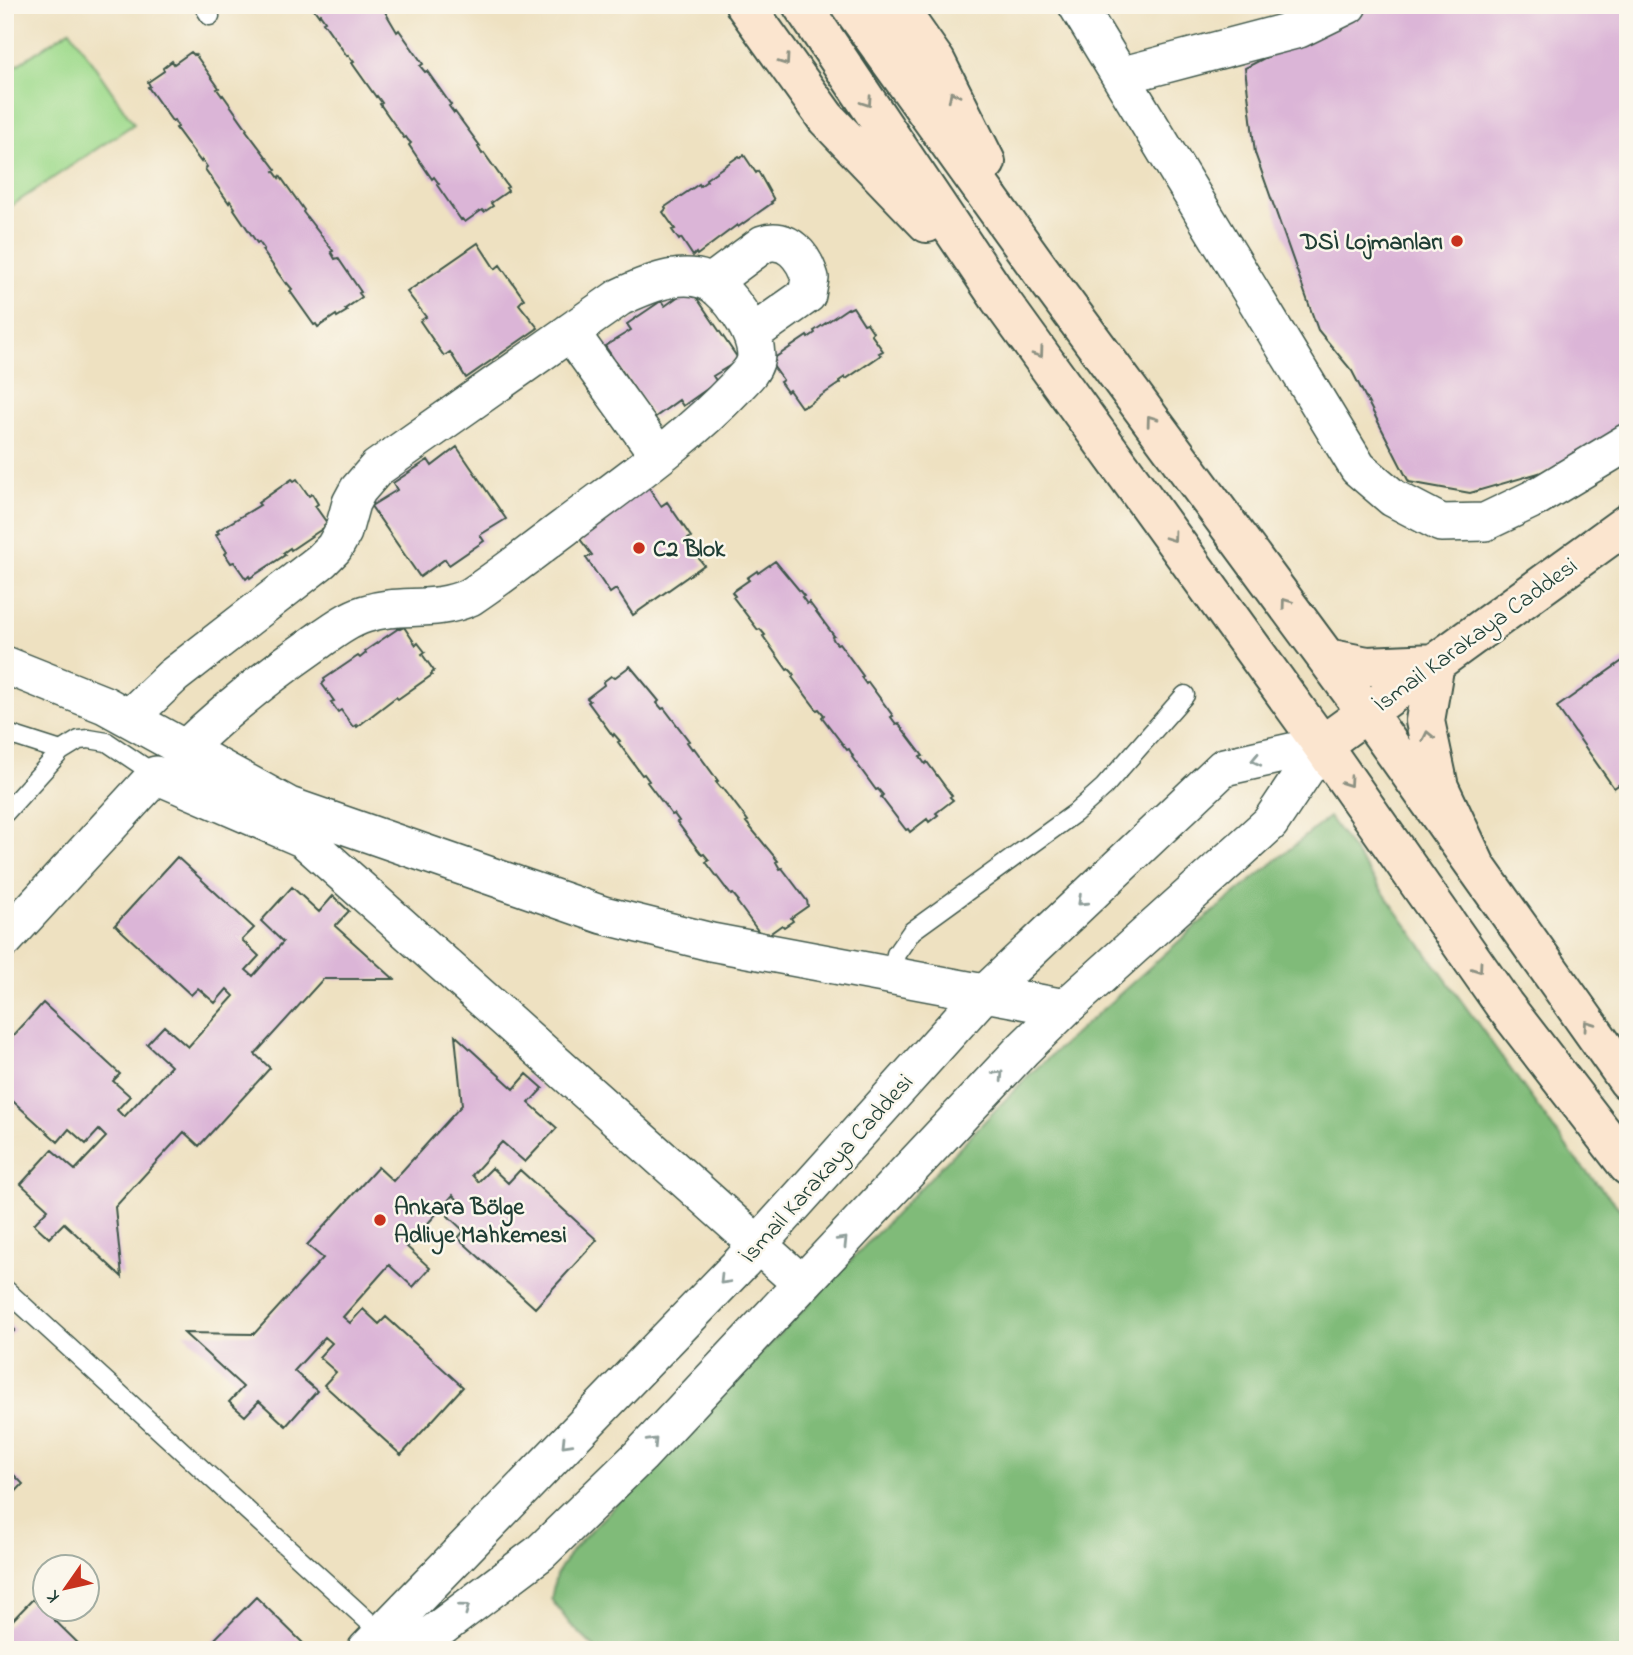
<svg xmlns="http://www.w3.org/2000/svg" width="1633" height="1655" viewBox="0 0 1633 1655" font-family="'Indie Flower',sans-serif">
  <rect width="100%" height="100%" fill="#fbf7ec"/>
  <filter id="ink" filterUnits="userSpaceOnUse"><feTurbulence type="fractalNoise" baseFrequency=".0143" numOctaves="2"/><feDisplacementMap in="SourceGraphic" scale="14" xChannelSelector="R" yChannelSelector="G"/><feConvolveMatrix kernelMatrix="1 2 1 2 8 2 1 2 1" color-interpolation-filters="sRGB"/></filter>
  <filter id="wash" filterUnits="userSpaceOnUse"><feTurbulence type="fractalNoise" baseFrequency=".00686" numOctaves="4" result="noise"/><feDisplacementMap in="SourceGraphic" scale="28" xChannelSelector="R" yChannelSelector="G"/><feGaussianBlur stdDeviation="1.57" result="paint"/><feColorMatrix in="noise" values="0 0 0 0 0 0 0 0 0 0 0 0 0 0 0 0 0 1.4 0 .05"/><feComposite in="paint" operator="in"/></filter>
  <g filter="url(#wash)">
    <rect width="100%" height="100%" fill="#eee1c1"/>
    <path fill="#a0db8e" stroke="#608c61" stroke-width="2" d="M70,30L134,124L5,210V73Z"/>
    <path fill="#80bb79" stroke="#507c56" stroke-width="2" d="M1329,817L1576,1160L1628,1218V1650H597L570,1624L551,1599L556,1575L573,1549L1029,1075L1196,926Z"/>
    <g id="blocks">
      <path fill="#dbb5d7" d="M311,5H381L397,32L399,30L423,64L420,66L425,72L427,71L451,105L449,106L454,113L455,112L480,146L478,147L482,154L484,153L508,187L506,188L508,191L491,203L493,206L484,212L482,210L465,222L462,219L461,220L437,185L439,184L434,177L432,179L409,145L411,143L408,140L406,137L404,138L380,104L382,103L377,96L376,97L352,63L354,62L348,55L347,56L323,22L325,21L320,14L319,16Z
        M1369,5H1623L1628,13V425L1570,464L1470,493L1409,482L1352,371L1318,330L1255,153L1245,68Z
        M191,52L194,55L195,54L219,88L217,89L222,96L223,95L247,129L246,130L276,170L274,171L279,178L280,176L304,210L303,212L333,251L331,252L335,259L338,258L361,292L359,293L362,297L345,309L347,311L337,317L336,315L318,327L316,324L314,325L290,291L292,289L287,283L286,284L262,250L264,249L259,242L257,243L234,209L235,208L230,201L229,203L205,169L207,167L202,160L201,162L176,128L178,127L174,120L172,121L148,87L150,86L148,82L164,71L163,68L172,61L174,64Z
        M744,155L756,173L758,171L774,200L771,202L772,203L738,227L737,225L697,255L696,253L693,256L681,238L679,240L672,230L675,229L663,212L666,209L665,207L699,184L700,186L707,181L706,179L739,156L741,158Z
        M478,243L495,269L500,265L524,299L519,304L538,328L466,378L450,352L444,356L420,321L426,317L407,292Z
        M690,288L739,360L713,376L717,382L683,406L679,400L654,418L605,346L631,330L627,324L661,301L665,306Z
        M853,307L864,324L867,323L873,332L871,334L883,351L879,353L881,355L846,379L845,377L839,381L840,383L806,406L805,405L801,407L789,390L787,392L780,382L783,380L771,363L775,361L773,359L807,336L808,338L815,333L814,331L848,308L849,309Z
        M457,447L506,519L480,535L484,541L449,565L445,559L420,577L371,506L397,490L393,483L428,460L432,466Z
        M292,479L294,481L297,479L309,496L312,494L318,504L315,506L327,523L324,525L325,527L291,550L290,548L283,553L285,555L250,578L249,576L246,579L234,562L231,563L225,554L227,552L216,535L219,533L217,531L260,505L258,503Z
        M644,480L661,506L667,502L691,537L685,541L704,565L633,615L616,589L610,593L586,558L592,555L573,530Z
        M775,561L804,596L802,597L807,604L809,602L834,636L832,637L834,641L837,644L839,643L863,676L861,677L866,684L868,682L893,716L891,717L896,724L898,723L923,756L920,757L925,764L927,762L952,796L950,797L953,800L936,813L938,815L929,822L927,819L910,832L908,829L906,830L881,797L883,795L878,789L876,790L852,757L853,756L849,749L847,750L822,717L824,715L819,709L817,710L792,677L794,675L792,672L789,669L787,670L763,636L765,635L760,629L758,630L733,597L735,596L732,592L749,580L747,578L757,571L758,573Z
        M404,627L416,645L418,643L425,652L422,654L434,671L431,674L432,675L398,699L396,697L357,727L356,725L353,727L341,710L338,712L331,702L334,701L322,684L325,681L324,679L358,656L360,658L366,653L365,651L399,628L400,629Z
        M1628,657V778L1614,788L1557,707Z
        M630,666L659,701L657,703L662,709L664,708L689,741L687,742L692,749L694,748L718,781L716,782L722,789L723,788L748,821L746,822L778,861L776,862L780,869L782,868L807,901L808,906L791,918L793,921L784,927L782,925L765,937L761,935L737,902L738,900L733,894L731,895L706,862L709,860L704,854L702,855L677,822L679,821L674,814L672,815L647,782L649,781L644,774L642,775L618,742L620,741L614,734L613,736L588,702L590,701L587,698L604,685L603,682L611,676L614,678Z
        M177,857L254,928L242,940L259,956L246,970L253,976L283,942L261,921L292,887L319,912L333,896L349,911L335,926L394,979H323L255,1054L270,1068L199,1146L184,1132L115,1207L122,1277L64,1223L49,1238L34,1224L48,1209L21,1184L52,1150L75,1170L106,1137L99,1130L86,1144L69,1129L58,1142L5,1094V1045L43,1003L120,1074L113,1081L130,1096L117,1110L124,1117L171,1066L147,1044L164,1026L188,1047L234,996L227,989L215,1003L198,988L191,995L115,925Z
        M455,1035L514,1089L527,1074L543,1088L529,1103L557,1128L525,1162L502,1142L472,1175L478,1182L492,1168L508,1183L520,1170L597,1240L535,1308L458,1238L464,1231L448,1216L460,1202L453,1195L407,1247L430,1268L413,1287L389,1265L343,1317L350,1323L363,1309L379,1324L386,1317L463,1387L401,1455L324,1385L336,1372L319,1357L332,1343L325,1337L294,1371L317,1391L286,1426L259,1401L245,1416L229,1402L243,1387L184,1333L254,1334L323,1258L307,1245L378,1167L393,1181L462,1105Z
        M5,1320L15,1330L5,1340Z
        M5,1466L23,1484L5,1503Z
        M256,1597L306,1646L302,1650H204Z
        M33,1599L85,1650H5V1628Z"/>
    </g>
  </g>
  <g filter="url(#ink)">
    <use href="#blocks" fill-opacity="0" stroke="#3e5649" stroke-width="2"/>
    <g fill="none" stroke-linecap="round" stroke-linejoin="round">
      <defs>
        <path id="lane" d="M203,5L210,16
          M5,733L61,751
          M5,813L61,751L79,740L89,739L107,742L156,775
          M892,975L896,954L912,931L1075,813L1104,787L1185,695
          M5,1289L381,1633"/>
        <path id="street" d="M1077,5L1358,468L1393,498L1441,523L1485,522L1535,498L1628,442
          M1120,76L1299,29L1348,5
          M712,282L763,244C787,235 804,257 810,278L807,295L752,334
          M570,332L659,456
          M5,665L105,705L289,806L603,915L711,942L1065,1008
          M129,718L173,676L321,561L334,548L343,532L351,503L358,490L377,468L620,297C648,284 692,264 719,289C735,303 761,340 755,362C752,372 743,379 736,387C685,441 623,483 564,528C533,551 502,576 470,597C432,614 401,602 365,614C346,620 330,633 314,644C268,676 225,710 185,749
          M5,939L156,775L304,839L802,1284
          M366,1650L742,1262L977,1001L1224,767L1322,745
          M411,1650L540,1553L640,1456L1022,1050L1065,1008L1270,823L1322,745"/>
        <path id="secondary" d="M745,5L826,118L927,223
          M802,5L999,298L1322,745L1504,1005L1628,1166
          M850,5L1038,267L1367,713L1477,868
          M896,5L936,62L986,162
          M1327,658L1367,666L1435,663
          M1435,663L1425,721L1439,787L1477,868L1628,1081
          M1322,745L1628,523"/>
      </defs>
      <use href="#lane" stroke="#3e5649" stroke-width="21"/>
      <use href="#street" stroke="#3e5649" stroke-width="40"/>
      <use href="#secondary" stroke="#3e5649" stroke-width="42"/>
      <use href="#lane" stroke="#fff" stroke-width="18"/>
      <use href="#street" stroke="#fff" stroke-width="37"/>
      <use href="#secondary" stroke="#fbe5cf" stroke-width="38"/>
    </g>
    <defs><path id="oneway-chevron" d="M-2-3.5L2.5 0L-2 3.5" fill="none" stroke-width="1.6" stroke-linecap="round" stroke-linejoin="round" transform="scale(1.75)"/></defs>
    <g stroke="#8d9182">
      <use href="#oneway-chevron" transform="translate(785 61) rotate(55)"/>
      <use href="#oneway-chevron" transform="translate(953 96) rotate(-117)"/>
      <use href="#oneway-chevron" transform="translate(867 102) rotate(56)"/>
      <use href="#oneway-chevron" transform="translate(1039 353) rotate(54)"/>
      <use href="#oneway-chevron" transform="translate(1151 420) rotate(-126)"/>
      <use href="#oneway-chevron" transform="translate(1172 537) rotate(54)"/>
      <use href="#oneway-chevron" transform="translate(1286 603) rotate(-126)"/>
      <use href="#oneway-chevron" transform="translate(1428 736) rotate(-102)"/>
      <use href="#oneway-chevron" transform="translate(1348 782) rotate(55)"/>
      <use href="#oneway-chevron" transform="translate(1478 968) rotate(55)"/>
      <use href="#oneway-chevron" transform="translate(1588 1025) rotate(-125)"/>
    </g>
    <g stroke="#8f9e9a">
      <use href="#oneway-chevron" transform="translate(1256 760) rotate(167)"/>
      <use href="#oneway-chevron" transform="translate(1082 901) rotate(137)"/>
      <use href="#oneway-chevron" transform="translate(999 1075) rotate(-47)"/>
      <use href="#oneway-chevron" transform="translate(843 1241) rotate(-46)"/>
      <use href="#oneway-chevron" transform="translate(724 1280) rotate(134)"/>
      <use href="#oneway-chevron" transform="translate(653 1442) rotate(-47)"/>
      <use href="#oneway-chevron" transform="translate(566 1443) rotate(134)"/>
      <use href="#oneway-chevron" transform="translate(465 1608) rotate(-37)"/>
    </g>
  </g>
  <g fill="#c8321e" stroke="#fbf7ec" stroke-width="2.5">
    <circle cx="1457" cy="241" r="7"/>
    <circle cx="639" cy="548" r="7"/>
    <circle cx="380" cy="1220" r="7"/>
  </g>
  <g text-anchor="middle" stroke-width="5" stroke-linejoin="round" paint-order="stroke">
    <g font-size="24" font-weight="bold" fill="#1f3d34" stroke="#fbf7ec" text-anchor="start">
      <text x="1443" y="249" text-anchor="end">DSİ Lojmanları</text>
      <text x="653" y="556">C2 Blok</text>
      <text x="394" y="1214">Ankara Bölge<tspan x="394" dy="28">Adliye Mahkemesi</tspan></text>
    </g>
    <g font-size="24" fill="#1f3d34" stroke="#fbf7ec">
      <text transform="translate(1475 634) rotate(-36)" y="8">İsmail Karakaya Caddesi</text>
      <text transform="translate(826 1168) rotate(-48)" y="8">İsmail Karakaya Caddesi</text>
    </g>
  </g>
  <rect width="1633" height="1655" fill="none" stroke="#fbf7ec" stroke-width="28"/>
  <g transform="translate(66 1588) rotate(236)"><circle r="33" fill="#fbf7ec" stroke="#a3ada2" stroke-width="2"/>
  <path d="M0-5L12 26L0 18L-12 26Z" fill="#c8321e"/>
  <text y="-10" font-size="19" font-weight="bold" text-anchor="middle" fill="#1f3d34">K</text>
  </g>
</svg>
